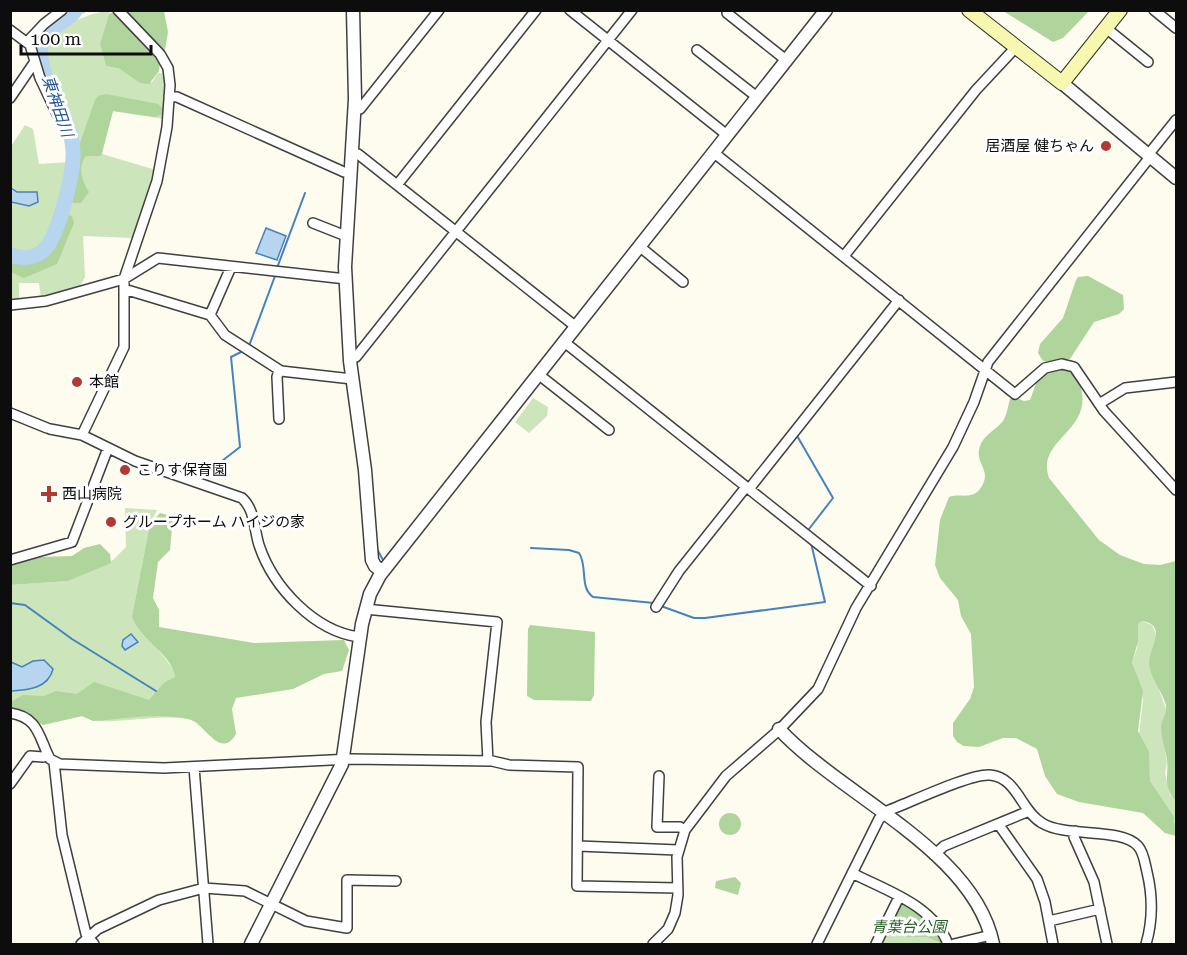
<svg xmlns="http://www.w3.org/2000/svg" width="1187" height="955" viewBox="0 0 1187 955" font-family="'Roboto Serif','Noto Sans JP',serif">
  <rect width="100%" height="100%" fill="#fdfcef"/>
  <path fill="#cce5bb" d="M110,11L100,44L106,66L123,70L140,83L152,82L158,73L166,74V77L164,119L113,111L102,154L156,170L134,238L83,236L85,277L80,286L41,298L39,283H19V301L11,302L10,259C24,263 38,262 48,251C64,236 80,159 75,137C69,113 42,67 45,47C47,29 93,11 110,11Z
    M25,125L33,129L39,164L69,162C66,176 62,190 58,203C52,226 43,268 11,250L10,148Z
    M533,398L548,407L547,416L529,433L515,422Z
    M125,508L157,510L150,524L132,616L174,670L194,721C161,710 105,730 82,716L43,725L28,715L11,710V585L68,581L113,560L126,547Z
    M1142,621L1152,625L1157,637L1149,662L1166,709L1161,729L1167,762L1165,773L1170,794L1176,802V822L1150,781L1149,760L1139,736L1143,699L1132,663L1137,648L1138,624Z
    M905,904L944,944H880L899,906Z"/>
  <path fill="#afd49c" d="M124,11H164L168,32L165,50Z
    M1003,11H1089L1063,38L1053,42Z
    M113,12L160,63L159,71L149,84L140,83L120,69L106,66L100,44L109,14Z
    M106,94L158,104L164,110L163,114L155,117L113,111L101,156H86C77,167 82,181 89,192L81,203H73L68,195L79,146L95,100L98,96Z
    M68,215L72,216L74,223L57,264L24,278L11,272V259C62,274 50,224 68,215Z
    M1088,276L1123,295L1124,309L1119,314L1094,322L1070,359L1053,362L1043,361L1038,353L1040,344L1063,318L1076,280L1078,277Z
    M1054,367L1073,369C1108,431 1034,434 1049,478L1099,540L1120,555L1144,564L1160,565L1176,561V802C1162,784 1169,778 1167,759C1165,749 1161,738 1161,727C1162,719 1167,713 1166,705C1162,691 1149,676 1149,662C1150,647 1168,625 1142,621L1138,624V641L1132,663L1143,691L1138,731L1149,752L1150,781L1174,817L1176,836L1165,833L1143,813L1079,802L1057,794L1045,776L1037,749L1016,738H1003L979,747L964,746L957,742L953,736V723L970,699L974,687L971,634L961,616L958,600L940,578L935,565L940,520L949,497C959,493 972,500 980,489C993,471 976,464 979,450C982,435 994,432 1003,421C1007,415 1008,406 1010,399L1014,397L1024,401L1030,400L1038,378Z
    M160,513L173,516L170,550L158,562L153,598L159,610V627L254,643L344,640L349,650L342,671L324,674L293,689L236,698L232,709L236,734C220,761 205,723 189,719C158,712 124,719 93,721L82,716L43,725L28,715L11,710V702L23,695L44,696L56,691L77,694L94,682L149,700L164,683L175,677C174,656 138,638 132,616L150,524Z
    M100,544L110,554L111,563L68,581L11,585V565L40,557L72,556L84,548Z
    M530,625L595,632L594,695L591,701L534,700L527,696L528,629Z
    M719 824a11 11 0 1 1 22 0a11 11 0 1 1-22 0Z
    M735,877L741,883L738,895L715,888L716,881Z
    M905,904C919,912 940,926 941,943L927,937H906V933L915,930L912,923L904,916L892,936H887L899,906Z"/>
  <path fill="#b8d5f0" stroke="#4682c0" stroke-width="1.5" d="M11,188L17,192H37L38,202L29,206L11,202Z
    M266,228L286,236L277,260L256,253Z
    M131,634L138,642L125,650L122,646L123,640Z
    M44,660L53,669C48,689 27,690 11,691V662L22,667L33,661Z"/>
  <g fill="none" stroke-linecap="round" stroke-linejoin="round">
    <path stroke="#4682c0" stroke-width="2" d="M75,13L91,10
      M277,268L305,193
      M249,346L275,276
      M796,434L833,498L809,529
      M200,478L240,447L231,357L243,351
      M531,548L569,550L579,553C588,566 579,587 593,597L654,603
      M377,549L383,560
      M10,603L25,605L72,639L156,691
      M661,606L694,618H705L825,602L811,543"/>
    <path stroke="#b8d5f0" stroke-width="15" d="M10,255C23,259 34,259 44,250C58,237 72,178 73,158C74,151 72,143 71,136C64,110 36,70 41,45C45,28 67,23 76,10"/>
    <defs>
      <path id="minor" d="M118,10L160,54L168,68L170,85L167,127L157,181L124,279V347L82,435L135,461L242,498C255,510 254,529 259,545C273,587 314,631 359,637
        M570,10L727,135
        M1154,10L1176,28
        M727,13L786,60
        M1106,28L1148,62
        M10,30L30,45L40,78L58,116
        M27,42L44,24L62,10
        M697,50L757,97
        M169,96L177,97L344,172H350
        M10,98L34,63
        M354,109H360L439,10
        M713,152L1015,394L1045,368L1062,364L1074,367L1104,411L1176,490
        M351,154H358L575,326
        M1148,155L1176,120
        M397,185L536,10
        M313,223L346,236
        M639,246L683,282
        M844,256L976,90L1016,47
        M124,289L210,315L225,335L281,371L352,379
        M10,305L46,301L124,279L158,258L346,279
        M210,315L231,267
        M563,341L871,586
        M350,358L356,357L632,10
        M538,374L609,430
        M1099,404L1125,388L1176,382
        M10,413L47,428
        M279,419L277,377L279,370
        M50,429L82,435
        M749,489L899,300
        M10,560L72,542L108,448
        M656,607L679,571L746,487
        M365,609L497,622L486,722L488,761
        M10,713C39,717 39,738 50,759L60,764L164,768L351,759L492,761L509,765L578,767L577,886L678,888
        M54,762L62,835L86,934L94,944
        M194,767L208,944
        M659,776L657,827H680L685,830
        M10,784L30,756L43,757L48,755
        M999,825L1037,879L1045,902L1053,944
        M1075,831L1074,837L1094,882L1107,944
        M578,846L678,850
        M934,855L944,846L1029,811
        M852,873C887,891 933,905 948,944
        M1049,921L1100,909
        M81,944L98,929L159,900L204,888L245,891L306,921L347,928V880L396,881
        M653,944L668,929L675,913L678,895L677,857L685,830L726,776L779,730L818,689L856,608L953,447L974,402L988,362L1150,157
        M817,944L879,819L887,811C909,803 971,773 990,775C1017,777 1021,811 1042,823C1066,838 1121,827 1138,846C1144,853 1145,864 1147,872C1153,897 1153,920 1146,944
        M876,944L899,897
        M954,944L991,935"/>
      <path id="tertiary" d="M353,10L355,99L345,267L350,361L365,470L372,560L375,566L382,571
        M1062,83L1176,178
        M779,729C841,796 974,850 993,944
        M251,944L342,764L362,624L370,594L380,575L826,10"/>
      <path id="secondary" d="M969,10L1062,83L1120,10"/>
    </defs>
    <use href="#minor" stroke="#404040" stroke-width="12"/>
    <use href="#tertiary" stroke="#404040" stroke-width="15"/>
    <use href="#secondary" stroke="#2f2f2f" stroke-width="16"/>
    <use href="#minor" stroke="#fff" stroke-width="9"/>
    <use href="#tertiary" stroke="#fff" stroke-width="12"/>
    <use href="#secondary" stroke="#f7f7b0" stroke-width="14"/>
  </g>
  <g fill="#b03a32" stroke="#fff" stroke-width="2">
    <circle cx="1106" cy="146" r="6"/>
    <circle cx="77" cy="382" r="6"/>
    <circle cx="125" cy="470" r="6"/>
    <path d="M46 485h6v6h6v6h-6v6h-6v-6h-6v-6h6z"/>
    <circle cx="111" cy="522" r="6"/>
  </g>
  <g text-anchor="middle" stroke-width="6" stroke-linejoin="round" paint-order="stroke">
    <g font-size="15" fill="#0d0d0d" stroke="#fff" text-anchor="start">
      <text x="1094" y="151" text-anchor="end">居酒屋 健ちゃん</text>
      <text x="89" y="387">本館</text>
      <text x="137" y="475">こりす保育園</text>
      <text x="62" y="499">西山病院</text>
      <text x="123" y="527">グループホーム ハイジの家</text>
    </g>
    <g font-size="15" font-style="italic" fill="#295f24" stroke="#fff">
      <text x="909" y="932">青葉台公園</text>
    </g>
    <g font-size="16" font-style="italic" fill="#225593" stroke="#fff">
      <text transform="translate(58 106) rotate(71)" y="6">東神田川</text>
    </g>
  </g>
  <rect width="1187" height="955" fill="none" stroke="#0d0d0d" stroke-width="24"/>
  <path d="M21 45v9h130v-9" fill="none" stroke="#0d0d0d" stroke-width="3"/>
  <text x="30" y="45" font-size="18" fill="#0d0d0d" stroke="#ffffff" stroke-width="4.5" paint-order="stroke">100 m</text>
</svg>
